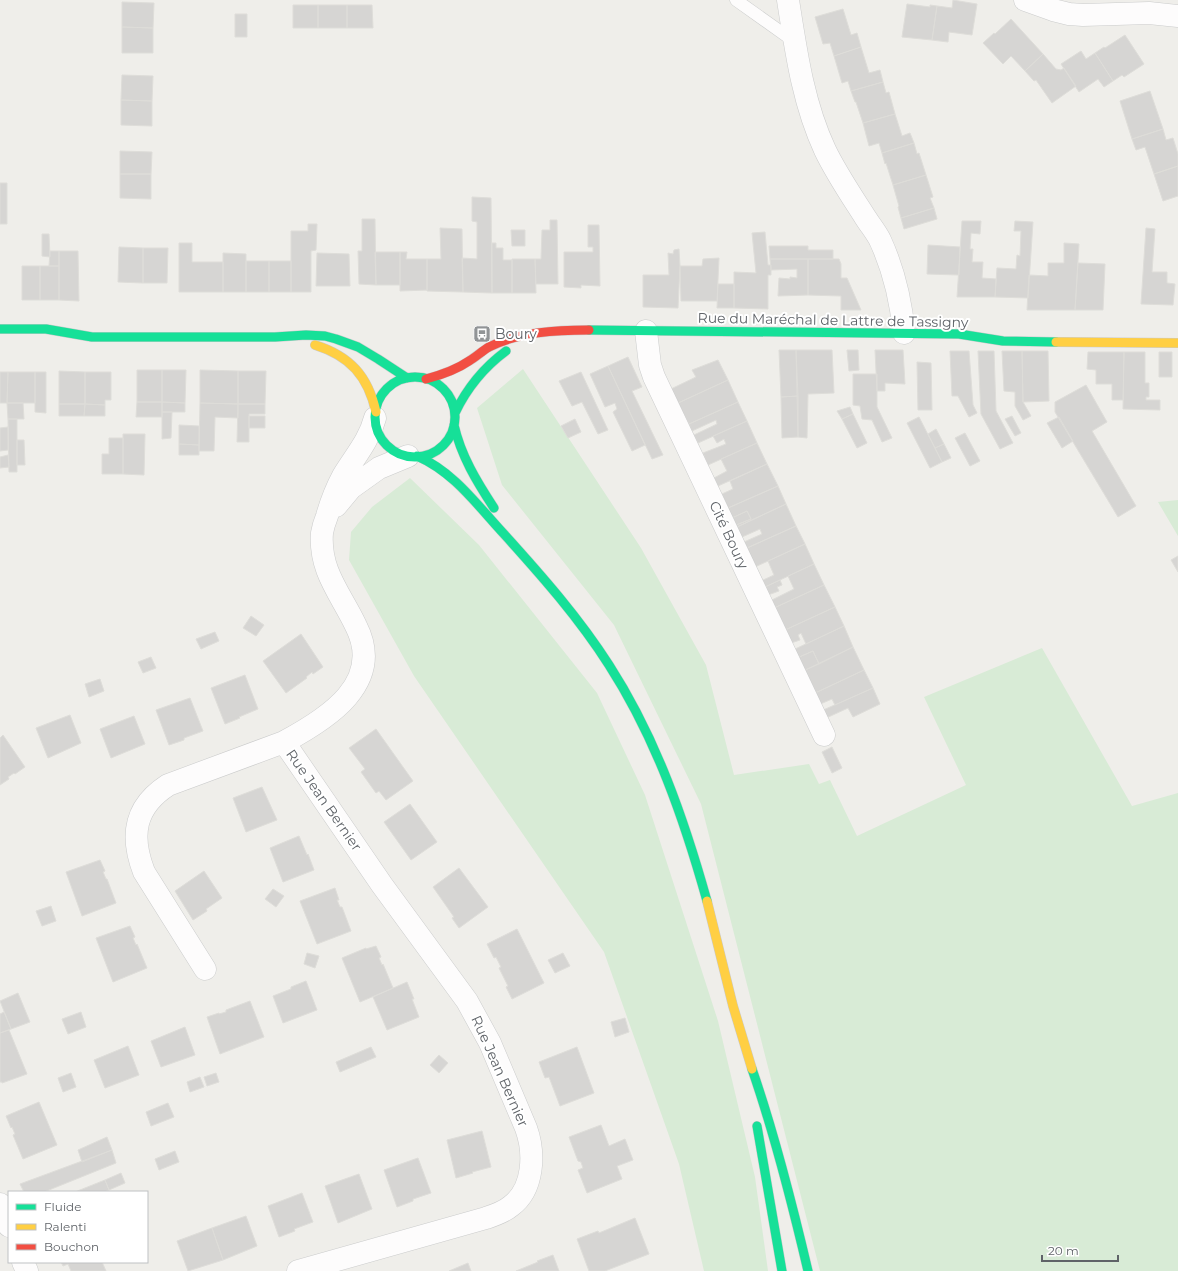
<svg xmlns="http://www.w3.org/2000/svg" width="1178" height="1271" viewBox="0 0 1178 1271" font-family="Montserrat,sans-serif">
  <rect width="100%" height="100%" fill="#efeeea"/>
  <path fill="#d8ebd6" d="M523,369L641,548L706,665L734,775L809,764L819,784L830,780L857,836L966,785L924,697L1042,648L1132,806L1178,793V1271H820L701,804L614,625L502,485L477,408Z
    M410,478L479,545L597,693L645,795L718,1021L755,1177L768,1271H704L679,1164L604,952L414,676L349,560L351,532L372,507Z
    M1178,500V536L1158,502Z"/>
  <path fill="#d6d5d3" stroke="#deddd9" d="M953,0L977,4L972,35L949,32L948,42L932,40L937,6L952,8Z
    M122,2L154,3L153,28L122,27Z
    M907,4L930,7V5L937,6L932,40L902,37Z
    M293,5H318V28H293Z
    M318,5H347V28H318Z
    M347,5H372L373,28H347Z
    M843,9L851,35L857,33L861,47L834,56L830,43L823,44L815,17Z
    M235,14H247V37H235Z
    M1011,19L1043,54L1025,71L1011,56L1003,64L983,43L994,33L995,34Z
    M122,27L153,28V53H122Z
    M1125,35L1144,64L1124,77L1122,75L1113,81L1095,53L1104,47L1105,48Z
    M861,47L869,73L880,70L883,82L851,91L848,81L842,83L834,56Z
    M1081,51L1086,59L1095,53L1113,81L1104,87L1098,79L1079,92L1061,64Z
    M1043,54L1056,69L1061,70L1064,68L1076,86L1052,103L1036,80L1034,81L1025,71Z
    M122,75L153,76L152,101L121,100Z
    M883,82L886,93L889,92L895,114L863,123L856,102H855L851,91Z
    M1150,91L1163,129L1132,139L1120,101Z
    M121,100L152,101V126L121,125Z
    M895,114L902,136L910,133L914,143L882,153L879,143L869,146L863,123Z
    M1163,129L1166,140L1173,138L1178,154V166L1154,174L1145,147L1136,150L1132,139Z
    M914,143L917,154L919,153L926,175L893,185L886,163L885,164L882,153Z
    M120,151L152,152L151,174H120Z
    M1178,166V196L1163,201L1154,174Z
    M120,174H151V199L120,198Z
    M926,175L933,197L930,198L934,208L901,218L898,207L899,206L893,185Z
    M0,183H7V224H0Z
    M472,197L491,198L492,293L463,292L462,258L477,259V222L472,221Z
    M934,208L937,219L904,229L901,218Z
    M362,219H375L376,285L359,284L358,251H362Z
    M550,220H557L558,284H536L535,259H541L542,230H550Z
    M962,221H981L980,234L971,233L970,249H973L972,262H983L982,278L996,279L995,297H957Z
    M1015,221L1033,222L1028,298L995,297L997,268L1016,269L1017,255L1020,256L1021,231H1014Z
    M308,224H317L316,250L311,251V292H291V231H308Z
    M588,225H599L600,286L581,285V288L564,287V252H593V247H588Z
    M440,228L462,229L463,292L427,291V259H441Z
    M1146,228L1155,229L1152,272H1167V283L1175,284L1173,305L1141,304Z
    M511,230H525V246H512Z
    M765,232L768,265H771V275H768V309L734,308V272L756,273L752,233Z
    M42,234H49L50,257L42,256Z
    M179,243H192V262H223V292H179Z
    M492,243H496V248H503V260H512V293H492Z
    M1064,243L1079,244L1075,310H1027L1029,275L1048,276V263H1064Z
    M928,245L960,247L959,275L927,274Z
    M769,246H808V250H833V259H770Z
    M119,247L143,248V283L118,282Z
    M143,248H168L167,283H143Z
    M679,249L680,266L678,308L643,307V275H669L668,253L673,254L674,250Z
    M50,251H59V266H49Z
    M59,251H78L79,301L59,300Z
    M375,252H400V285H376Z
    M400,252H407L406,259H427V290L400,291Z
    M223,253L246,254V292H223Z
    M317,253L349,254L350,286H316Z
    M719,258L717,301H681L680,266H702L703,259Z
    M512,259H535L536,293H512Z
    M770,259H808V295L778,296L779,278L790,279V277L797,278V269L771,270Z
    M808,259H839L841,264V278H847L861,310H841V296L808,295Z
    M246,261H269V292H246Z
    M269,261H291V292H269Z
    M1078,263L1105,264L1103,310H1075Z
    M22,266H40V300H22Z
    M40,266H59V300H40Z
    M718,284H734V308H717Z
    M779,350H796L798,396L781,397Z
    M796,350H832L834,393L808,394L807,438L798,437Z
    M847,350H858L859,370L849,371Z
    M875,350H903L905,384L885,383V391H877Z
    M950,351H969L973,405L977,413L969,417L958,396H952Z
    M978,351H994L996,411L1013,443L1000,449L981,414Z
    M1002,351H1022L1023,402L1031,416L1023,420L1015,406V392L1004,391Z
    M1022,351H1048L1049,401L1023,402Z
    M1088,352H1124L1123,400H1112V384H1096V370L1087,369Z
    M1124,352H1145V383H1149V397H1146V400H1160V410L1123,409Z
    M1159,352H1172V377H1159Z
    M628,357L642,387L632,391L663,455L652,459L608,366Z
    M718,360L728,380L678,403L671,389L696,377L692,370Z
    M917,362L931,363L932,410H918Z
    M608,366L645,445L632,451L613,412L617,409L615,403L605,407L590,374Z
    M137,370H162V402H137Z
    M162,370H186L185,403L162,402Z
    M200,370L238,371V404L200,403Z
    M59,371L85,372V404H59Z
    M238,371H266L265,404H238Z
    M0,372H8L7,403H0Z
    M8,372H35V403H7Z
    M35,372H46V413L35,412Z
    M85,372H111V400H105V405L85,404Z
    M581,372L608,430L598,434L582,402L572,406L559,381Z
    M853,374H877V407L892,438L882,442L872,420L862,419L860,406L853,405Z
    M728,380L738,402L689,424L678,403Z
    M1086,385L1107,422L1092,431L1136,506L1118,517L1055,412V402Z
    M798,396V437L782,438L781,397Z
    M137,402H162V417H136Z
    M162,402L185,403V412H162Z
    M738,402L747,421L698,443L694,435L717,424L716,420L692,431L689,424Z
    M7,403H23L24,419H8Z
    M200,403L238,404V418L215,417L214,451H199Z
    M59,404H85L84,416H59Z
    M85,404L105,405V416H84Z
    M238,404H265V414H249V442H237Z
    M850,407L853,414L842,419L837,411Z
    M162,412H172L171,438L162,439Z
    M853,414L867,443L857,448L842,419Z
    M249,416H265V428H249Z
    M1012,416L1021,433L1015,436L1005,419Z
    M919,417L942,462L930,468L907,423Z
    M1059,417L1073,441L1062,448L1047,423Z
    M8,419H17V472H9Z
    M575,419L581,432L568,438L561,426Z
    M747,421L757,443L708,465L703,453L726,444L724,439L717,443L713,436Z
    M179,425L199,426V445L179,444Z
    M8,427V450L0,451V428Z
    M936,429L944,444L935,448L928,434Z
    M965,433L980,461L970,466L955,438Z
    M123,434H145L144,475L123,474Z
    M109,438H123V474H102V454H109Z
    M17,440H24L25,465H17Z
    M757,443L767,464L718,486L714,478L727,471L721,459Z
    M179,444L199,445V455H179Z
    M944,444L951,458L942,462L935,448Z
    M8,455L9,467L0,468V457Z
    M767,464L778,486L728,508L722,494L733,489L730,481Z
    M778,486L786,504L737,527L736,525L751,519L747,511L732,518L728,508Z
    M786,504L796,526L747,548L744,542L762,534L760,529L742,537L737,527Z
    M747,511L751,519L736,525L732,518Z
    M796,526L805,544L755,567L747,548Z
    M805,544L814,564L765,587L761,581L774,575L768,561Z
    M1178,556V572L1171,560Z
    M814,564L824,585L774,608L770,601L794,589L788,576Z
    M780,580L782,585L777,587L779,591L768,595L765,587Z
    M824,585L835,607L785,630L774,608Z
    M835,607L844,626L806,644L801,633L798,635L800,640L791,643L785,630Z
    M251,616L264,625L256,636L243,628Z
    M844,626L853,647L819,664L813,651L797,658L793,650Z
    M215,632L219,641L201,649L196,639Z
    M301,634L323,667L313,674L312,672L306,677L307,678L286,693L263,661Z
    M853,647L864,670L813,694L803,671Z
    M813,651L819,664L803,671L797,658Z
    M151,657L156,668L143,673L138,662Z
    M864,670L873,688L835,705L832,699L818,705L813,694Z
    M245,675L258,709L239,717L240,718L225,724L211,688Z
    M100,679L104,691L89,697L85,684Z
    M873,688L880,704L853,717L848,708L824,719L821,711Z
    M190,698L203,731L184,738V740L169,745L156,710Z
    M70,715L81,743L48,758L36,728Z
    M134,716L145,744L111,758L100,729Z
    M376,729L413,781L386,800L379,791L376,793L361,772L365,769L349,748Z
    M3,735L25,767L15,774L14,773L8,777L9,779L0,785V738Z
    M832,747L842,768L832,773L822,752Z
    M262,787L277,820L246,832L233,798Z
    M410,804L437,842L411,860L384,822Z
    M299,836L307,855L308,854L314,870L283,882L270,848Z
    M100,860L105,871L103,872L106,879H107L116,903L82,916L66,872Z
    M459,868L488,907L459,928L452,918L454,917L433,887Z
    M204,871L222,898L206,909L207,911L193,920L175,891Z
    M335,888L339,900H337L340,907H342L351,931L317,944L300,901Z
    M273,889L284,896L276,907L265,899Z
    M51,906L56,921L42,926L36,911Z
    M130,926L135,937L133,938L136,945L137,944L147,968L113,982L96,938Z
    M517,929L544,983L512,999L506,987L508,986L499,968L501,967L496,957L494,958L487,944Z
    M376,946L381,957L379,958L382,965L383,964L393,988L360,1002L342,958L366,948V949Z
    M307,953L319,956L315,968L304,964Z
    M563,953L570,966L555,973L548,960Z
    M306,981L317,1010L283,1023L273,996L291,989V987Z
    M407,982L414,999H412L419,1017L387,1030L373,997Z
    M18,993L30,1022L11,1029L0,1001Z
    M250,1001L264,1037L220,1054L207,1017L219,1013V1014L226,1012V1010Z
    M4,1012L11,1029L0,1033V1014Z
    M81,1012L86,1027L68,1034L62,1019Z
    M625,1018L629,1032L615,1037L611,1022Z
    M185,1027L195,1055L161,1067L151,1041Z
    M9,1030L27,1074L2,1083V1082H0V1033Z
    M128,1046L139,1075L105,1088L94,1060Z
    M371,1047L376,1057L340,1072L336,1062Z
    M577,1047L594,1093L560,1106L549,1077L545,1078L539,1062Z
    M439,1055L448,1063L439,1073L430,1065Z
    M71,1073L76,1087L63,1092L58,1078Z
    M216,1073L219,1082L207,1086L204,1077Z
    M200,1077L204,1087L190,1092L187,1082Z
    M39,1102L57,1145L23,1159L13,1135L15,1134L12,1127L11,1128L6,1116Z
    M168,1103L174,1117L151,1126L146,1112Z
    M601,1125L609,1146L625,1139L633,1160L617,1166L622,1179L587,1193L578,1170L583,1168L581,1162L578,1161L569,1137Z
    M482,1131L491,1167L472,1172L473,1173L456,1178L447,1140Z
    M107,1137L112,1150L82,1162L78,1150Z
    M112,1150L116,1163L44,1192H24L20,1184Z
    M175,1151L179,1162L159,1170L155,1159Z
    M418,1158L431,1193L413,1199V1201L397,1207L384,1170Z
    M121,1173L125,1183L109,1190L105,1180Z
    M359,1174L372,1209L338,1223L325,1186Z
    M105,1180L109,1190L104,1192H75Z
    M302,1193L313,1222L294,1229L295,1231L279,1237L268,1206Z
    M246,1216L257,1246L223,1260L212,1228Z
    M635,1218L649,1254L605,1271H589L577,1239L598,1231L599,1233Z
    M212,1228L223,1260L188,1271L177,1241Z
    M553,1255L559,1271H516L538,1262L537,1261Z
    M61,1262H102L106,1271H71L68,1264L63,1266Z
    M468,1263L471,1271H449Z"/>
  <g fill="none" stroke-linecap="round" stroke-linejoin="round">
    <defs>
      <path id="lane" d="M736,0L795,42"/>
      <path id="street" d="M788,0C796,51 803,103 825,150C836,173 851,195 865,217C870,225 876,232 880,240C894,270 901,301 904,333
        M1025,0L1053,10L1069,14L1083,15L1149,13L1178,16
        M646,331L650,365L654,377L824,735
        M336,506L351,488L379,468L408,456
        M205,969L144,872C130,836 134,807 168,785L284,742
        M0,1204L9,1226
        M23,1262L27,1271
        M298,1271L486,1218C495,1215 504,1212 511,1206C534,1189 535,1153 526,1128L490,1043L467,1001L382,885L284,742C327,719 385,683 356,626C341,594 319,571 322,533C323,527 325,521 327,516C331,502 336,489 343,476C355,456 369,441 375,418"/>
      <path id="fast" d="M0,329H46L92,337H275L306,335L325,336L336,339L358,347L378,359L407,378
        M589,330L959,334L1003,341L1056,342
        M375 417a40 40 0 1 1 80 0a40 40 0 1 1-80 0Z
        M455,413C467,388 483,368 506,351
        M454,425C461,456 477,482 494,508
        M417,456C454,472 477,505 504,534C542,576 579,618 609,665C656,738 684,819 707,901
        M752,1069C775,1135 792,1203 808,1271
        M757,1126L782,1271"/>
      <path id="slow" d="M1056,342L1178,343
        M315,345C350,356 368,376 376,412
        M707,901L733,1006L752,1069"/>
      <path id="jam" d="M426,379C441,375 456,370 469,361C476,357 482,351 489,347C518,332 557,330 589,330"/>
    </defs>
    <use href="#lane" stroke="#cbcccc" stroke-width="13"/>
    <use href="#street" stroke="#cbcccc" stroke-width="23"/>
    <use href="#fast" stroke="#cacacb" stroke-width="10"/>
    <use href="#slow" stroke="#cacacb" stroke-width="10"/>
    <use href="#jam" stroke="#cacacb" stroke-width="10"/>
    <use href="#lane" stroke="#fdfcfc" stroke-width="12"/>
    <use href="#street" stroke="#fdfcfc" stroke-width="22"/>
    <use href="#fast" stroke="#16e098" stroke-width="9"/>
    <use href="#slow" stroke="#ffcf43" stroke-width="9"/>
    <use href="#jam" stroke="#f24e42" stroke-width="9"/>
  </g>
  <defs>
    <symbol id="bus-square" viewBox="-11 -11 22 22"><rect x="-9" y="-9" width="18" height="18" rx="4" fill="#919496" stroke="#fff"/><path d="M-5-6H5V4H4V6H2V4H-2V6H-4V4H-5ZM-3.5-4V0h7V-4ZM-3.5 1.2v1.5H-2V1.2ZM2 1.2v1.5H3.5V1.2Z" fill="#fff"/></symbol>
  </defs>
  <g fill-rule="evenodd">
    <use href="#bus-square" x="472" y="324" width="20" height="20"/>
  </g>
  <g text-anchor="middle" stroke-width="4" stroke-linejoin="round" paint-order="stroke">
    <g font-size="14" fill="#5f6368" stroke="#fff">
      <text transform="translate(833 320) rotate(1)" y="5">Rue du Maréchal de Lattre de Tassigny</text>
      <text transform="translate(729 535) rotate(65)" y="5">Cité Boury</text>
      <text transform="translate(324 800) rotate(55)" y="5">Rue Jean Bernier</text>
      <text transform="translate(500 1071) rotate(66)" y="5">Rue Jean Bernier</text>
    </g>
    <g font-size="14" fill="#5f6368" stroke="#fff" text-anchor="start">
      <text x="495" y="339">Boury</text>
    </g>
  </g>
  <rect x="8" y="1191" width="140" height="72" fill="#ffffff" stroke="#bfc1c3"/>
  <rect x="16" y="1204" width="20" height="6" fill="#16e098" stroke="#bfc1c3"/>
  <text x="44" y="1211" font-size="12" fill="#5f6368">Fluide</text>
  <rect x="16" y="1224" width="20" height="6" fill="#ffcf43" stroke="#bfc1c3"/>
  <text x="44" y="1231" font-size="12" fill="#5f6368">Ralenti</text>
  <rect x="16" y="1244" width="20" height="6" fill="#f24e42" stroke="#bfc1c3"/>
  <text x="44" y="1251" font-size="12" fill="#5f6368">Bouchon</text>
  <path d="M1042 1255v6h76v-6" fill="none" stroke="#5f6368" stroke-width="2"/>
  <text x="1048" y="1255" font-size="12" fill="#5f6368" stroke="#ffffff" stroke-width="3" paint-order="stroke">20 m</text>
</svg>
